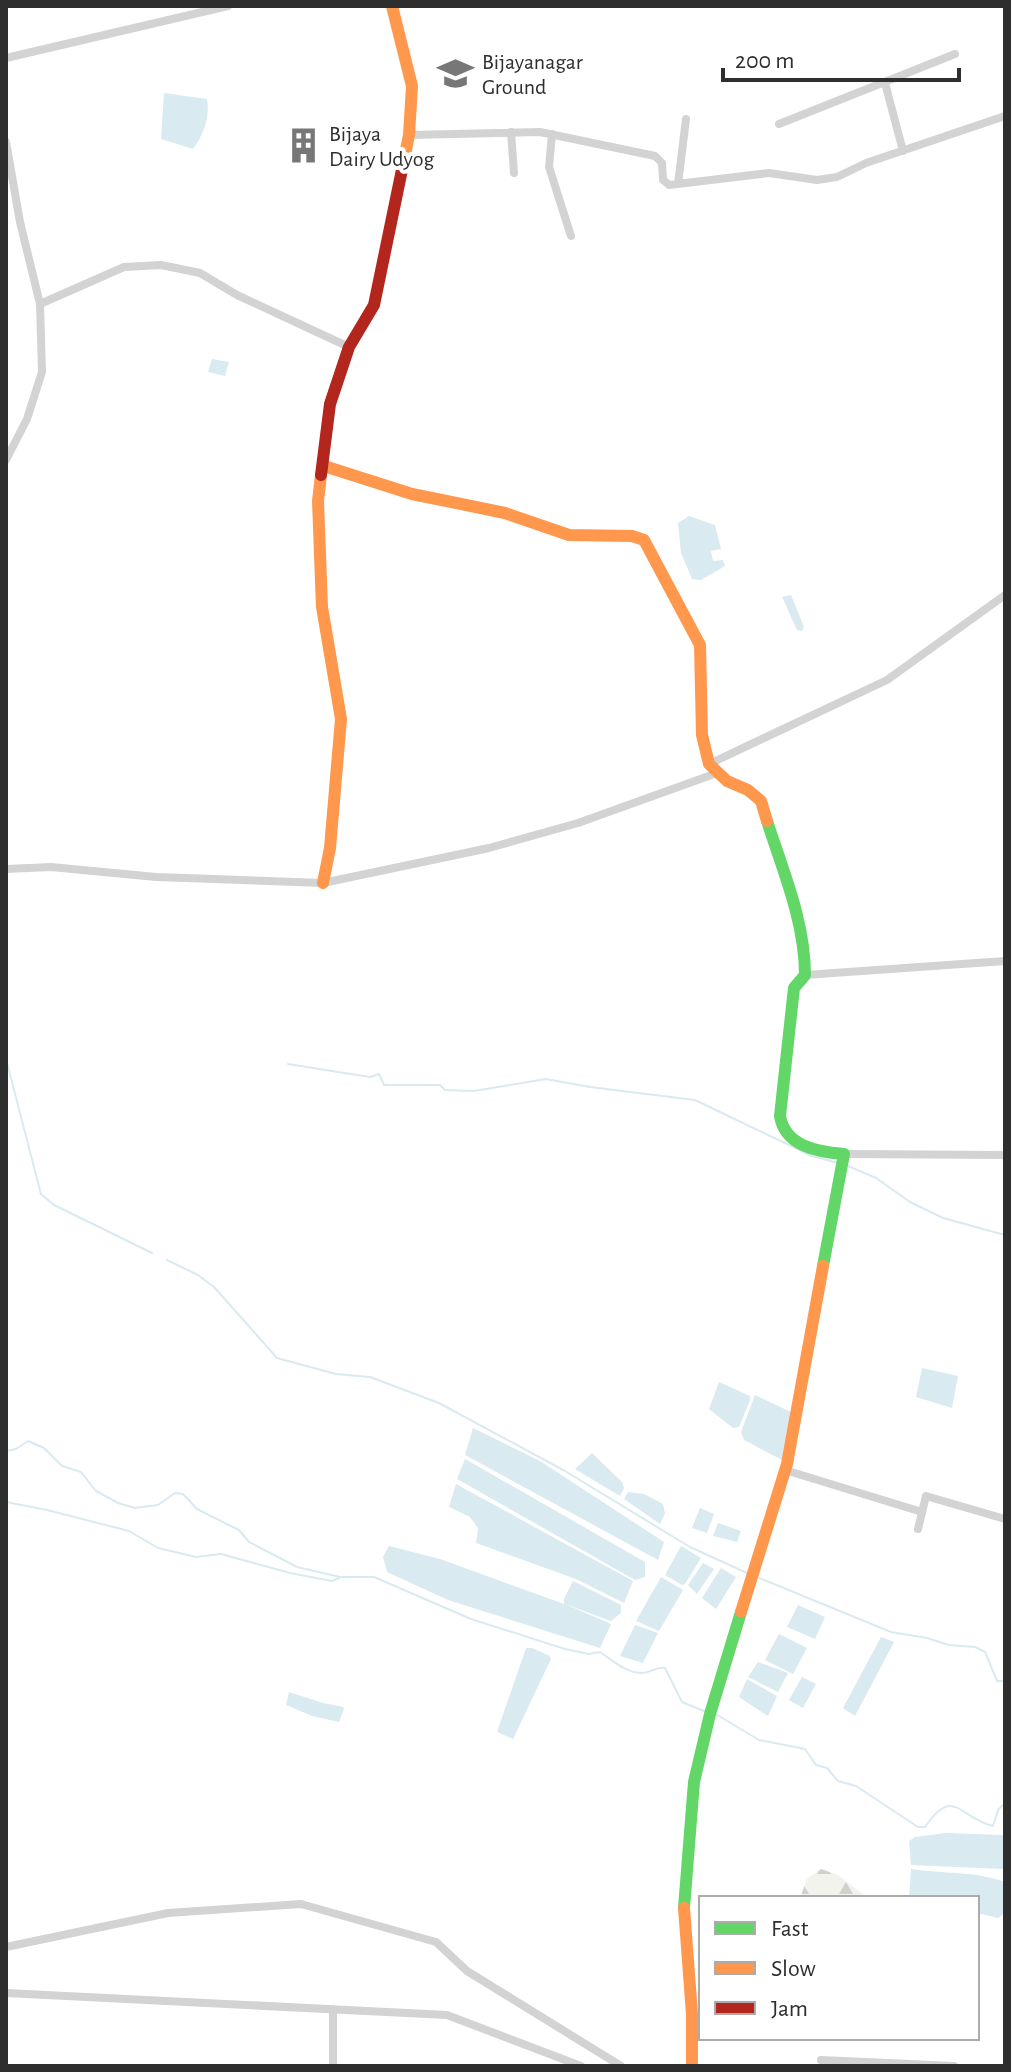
<svg xmlns="http://www.w3.org/2000/svg" width="1011" height="2072" viewBox="0 0 1011 2072" font-family="'Alegreya Sans',sans-serif">
  <defs>
    <pattern id="forest-firs" width="22" height="20" patternUnits="userSpaceOnUse" patternTransform="scale(2)"><rect width="22" height="20" fill="#f1f3ec"/><path d="M5 1l3.5 6h-7zM16 11l3.5 6h-7z" fill="#cfd1cb"/></pattern>
  </defs>
  <rect width="100%" height="100%" fill="#fff"/>
  <path fill="url(#forest-firs)" d="M821,1869L838,1875L868,1898H800L807,1879Z"/>
  <path fill="#d9eaf0" d="M164,93L207,99C210,117 204,134 193,149L161,139Z
    M212,359L229,362L225,376L208,372Z
    M689,516L715,525L721,549L711,551L713,561L723,560L725,566L701,580L692,579L681,553L678,523Z
    M791,595L804,627L802,631L797,630L782,597Z
    M922,1368L958,1376L952,1408L916,1397Z
    M719,1382L750,1396V1400L739,1427L733,1428L709,1409Z
    M755,1395L793,1413L782,1460L744,1440L741,1432Z
    M473,1428L540,1461L664,1542L658,1560L465,1455Z
    M592,1453L622,1482L624,1488L620,1496L575,1469Z
    M465,1459L645,1562V1577L635,1580L457,1479Z
    M456,1484L633,1581L624,1603L576,1579L476,1543L478,1528L470,1517L449,1507Z
    M628,1492L644,1494L663,1504L665,1513L660,1524L624,1499Z
    M700,1508L714,1514L707,1533L692,1528Z
    M718,1523L741,1531L737,1542L713,1536Z
    M389,1546L440,1559L564,1604V1599L573,1581L621,1605V1613L611,1621L565,1604L611,1624L600,1648L448,1600L387,1572L383,1557Z
    M681,1546L701,1558L685,1584L682,1585L665,1575Z
    M703,1563L714,1569L697,1594L688,1585Z
    M721,1568L736,1577L716,1609L702,1598Z
    M661,1577L683,1590L659,1631L636,1621Z
    M798,1605L825,1617L815,1639L787,1627Z
    M635,1625L658,1633L643,1663L620,1656Z
    M779,1634L807,1648L793,1674L765,1660Z
    M881,1637L894,1642L855,1716L843,1708Z
    M526,1648H532L550,1656L551,1659L513,1739L497,1732Z
    M758,1662L788,1673L778,1692L748,1677Z
    M802,1677L816,1684L803,1708L789,1700Z
    M747,1679L777,1696L768,1716L739,1697Z
    M289,1692L323,1703L343,1707L344,1709L339,1722L312,1716L286,1705Z
    M946,1833L1003,1835V1869L911,1865L909,1841L915,1837Z
    M911,1869C942,1874 975,1871 1005,1882V1913L998,1918L977,1913V1898H909Z"/>
  <g fill="none" stroke-linecap="round" stroke-linejoin="round">
    <path stroke="#d9eaf0" stroke-width="2" d="M6,1059L41,1194L54,1205L152,1253
      M288,1064L370,1077L379,1074L384,1085H440L445,1090L474,1091L546,1079L590,1087L695,1100L812,1156L838,1163
      M848,1166L876,1178L910,1202L943,1218L1005,1235
      M167,1260L198,1275L214,1287L277,1358L336,1374L370,1377L439,1403L565,1471L690,1547L747,1573
      M6,1451L16,1449L28,1441L44,1448L62,1466L81,1472L96,1491L118,1503L135,1508L158,1505L175,1493L183,1494L197,1509L239,1530L249,1542L297,1567L340,1577H374L471,1619L565,1649L589,1654L600,1652C612,1660 626,1673 641,1673C650,1674 655,1666 665,1668L682,1702L704,1711
      M6,1502L47,1510L129,1531L158,1548L196,1557L221,1554L290,1573L332,1581L339,1578
      M757,1577L891,1632L927,1638L949,1645L975,1647L985,1652L997,1681H1005
      M714,1713L759,1740L805,1749L816,1765L827,1768L838,1781L856,1786L918,1827H925C954,1785 959,1818 993,1826L998,1810L1005,1803"/>
    <path stroke="#d3d3d3" stroke-width="8" d="M6,58L228,6
      M885,83L903,151
      M779,124L955,54
      M511,132L514,173
      M552,134L549,167L571,236
      M409,135L540,132L655,156L662,163L663,180L669,185L769,173L817,180L837,177L866,163L1005,116
      M6,142L20,222L40,304L42,372L27,419L6,460
      M678,184L686,119
      M40,304L124,267L161,265L200,273L237,295L349,347
      M709,764L887,680L1005,595
      M6,869L51,867L156,877L323,883L489,848L578,823L717,773
      M805,975L1005,961
      M844,1154L1005,1155
      M785,1470L922,1512
      M918,1529L926,1496L1005,1519
      M6,1947L168,1913L301,1904L436,1942L467,1971L621,2066
      M6,1993L447,2015L581,2066
      M333,2009V2066
      M821,2060L954,2066"/>
    <path stroke="#63d668" stroke-width="12" d="M767,821C783,871 805,922 805,975L794,988L780,1116C785,1146 817,1152 844,1154L823,1266
      M684,1908L694,1782L710,1714L741,1612"/>
    <path stroke="#ff974d" stroke-width="12" d="M392,6L412,86L409,135L404,160
      M324,466L412,494L505,513L569,535L632,536L644,540L700,645L702,735L709,764L727,781L748,790L761,801L767,821
      M321,475L318,501L322,607L341,719L330,848L323,883
      M741,1612L787,1464L823,1266
      M684,1908L692,2014V2066"/>
    <path stroke="#b3261e" stroke-width="12" d="M321,475L330,404L349,347L374,305L404,160"/>
  </g>
  <defs>
    <symbol id="school-bare" viewBox="-9 -9 18 18"><path d="M0-5L7-2L0 1L-7-2ZM-4 1L0 2.5L4 1V4Q0 6-4 4Z" fill="#777" stroke="#fff" stroke-width="2.5" paint-order="stroke"/></symbol>
    <symbol id="building-bare" viewBox="-9 -9 18 18"><path d="M-4-6H4V6H1V3H-1V6H-4ZM-2.5-4.3h1.7v1.8h-1.7ZM.8-4.3h1.7v1.8H.8ZM-2.5-1h1.7V.8h-1.7ZM.8-1h1.7V.8H.8Z" fill="#777" stroke="#fff" stroke-width="2.5" paint-order="stroke"/></symbol>
  </defs>
  <g fill-rule="evenodd">
    <use href="#school-bare" x="430" y="48" width="51" height="51"/>
    <use href="#building-bare" x="278" y="120" width="51" height="51"/>
  </g>
  <g text-anchor="middle" stroke-width="8" stroke-linejoin="round" paint-order="stroke">
    <g font-size="22" fill="#2e2e2e" stroke="#fff" text-anchor="start">
      <text x="482" y="69">Bijayanagar<tspan x="482" dy="25">Ground</tspan></text>
      <text x="329" y="141">Bijaya<tspan x="329" dy="25">Dairy Udyog</tspan></text>
    </g>
  </g>
  <rect width="1011" height="2072" fill="none" stroke="#2e2e2e" stroke-width="16"/>
  <rect x="699" y="1896" width="280" height="144" fill="#ffffff" stroke="#ababab" stroke-width="2"/>
  <rect x="715" y="1922" width="40" height="12" fill="#63d668" stroke="#ababab" stroke-width="2"/>
  <text x="771" y="1936" font-size="24" fill="#2e2e2e">Fast</text>
  <rect x="715" y="1962" width="40" height="12" fill="#ff974d" stroke="#ababab" stroke-width="2"/>
  <text x="771" y="1976" font-size="24" fill="#2e2e2e">Slow</text>
  <rect x="715" y="2002" width="40" height="12" fill="#b3261e" stroke="#ababab" stroke-width="2"/>
  <text x="771" y="2016" font-size="24" fill="#2e2e2e">Jam</text>
  <path d="M723 68v12h236v-12" fill="none" stroke="#2e2e2e" stroke-width="4"/>
  <text x="735" y="68" font-size="24" fill="#2e2e2e" stroke="#ffffff" stroke-width="6" paint-order="stroke">200 m</text>
</svg>
